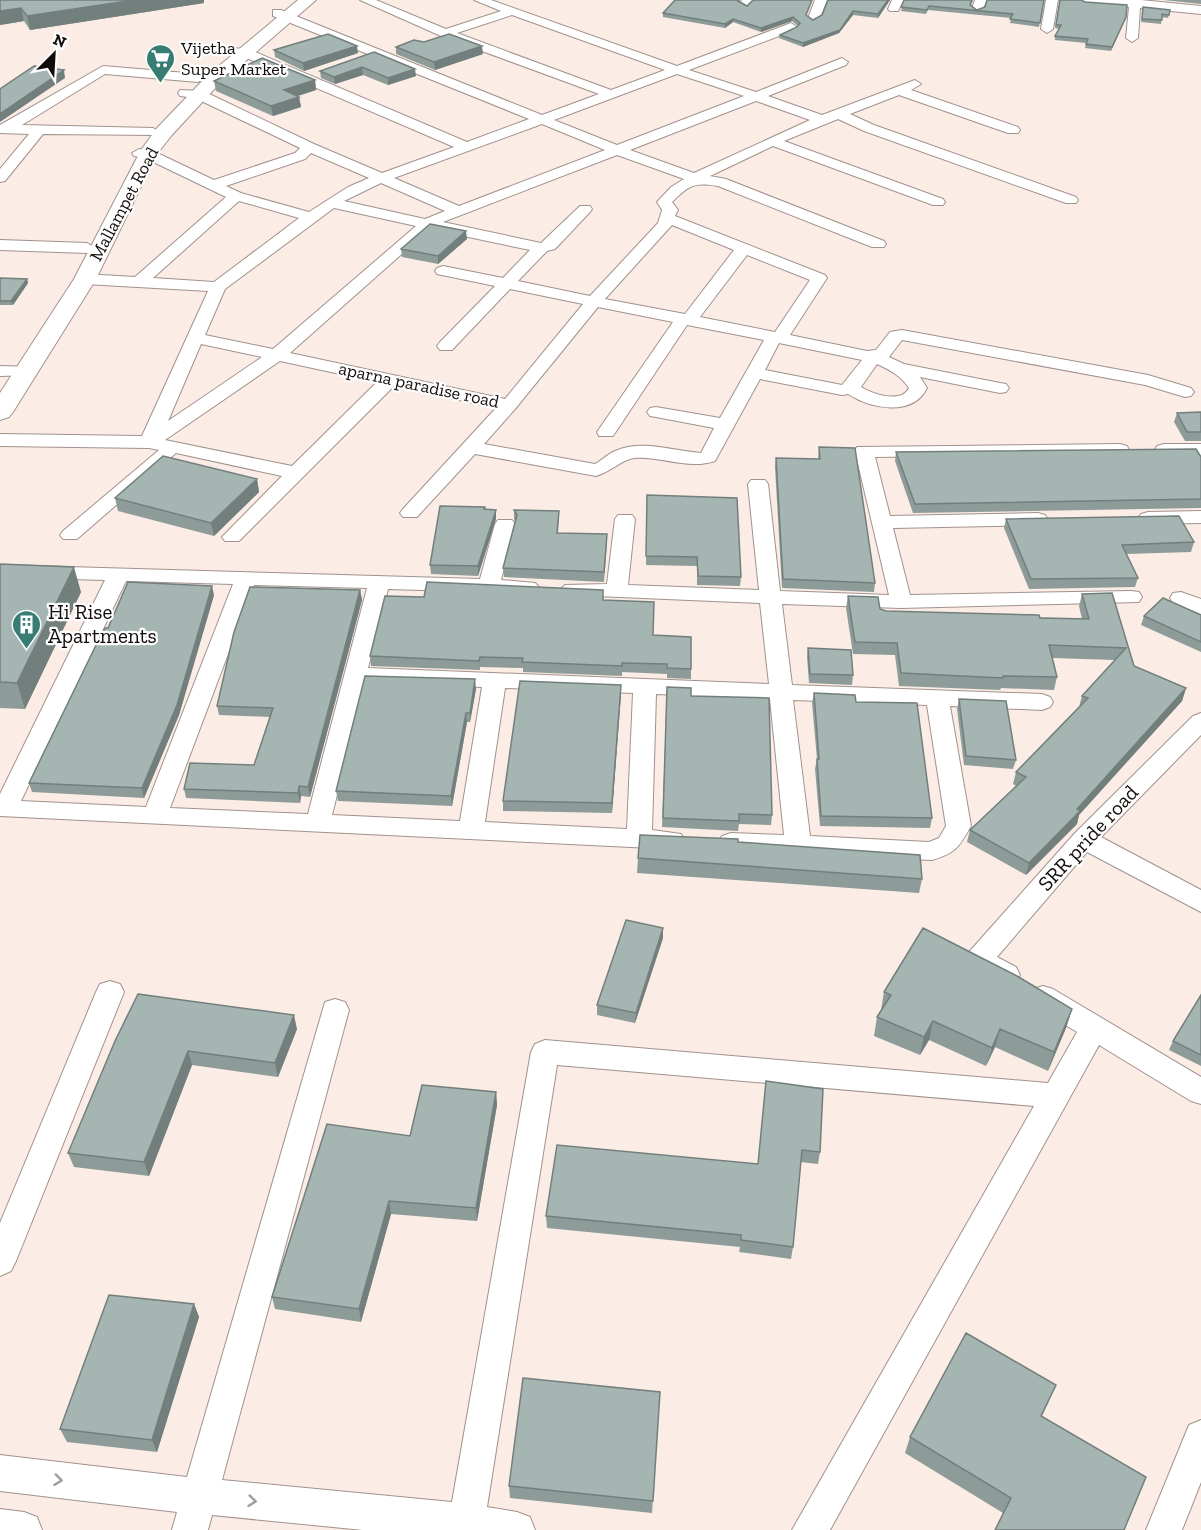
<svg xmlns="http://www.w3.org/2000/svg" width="1201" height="1530" viewBox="0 0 1201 1530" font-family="'Zilla Slab',serif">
  <rect width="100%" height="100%" fill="#fbece5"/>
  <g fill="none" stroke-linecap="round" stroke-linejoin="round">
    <defs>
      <path id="minor" d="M360,0H376L446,29L501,11L474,0H491L677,66L791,23L797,27L795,30L689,70L756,92L842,58L848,62L846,65L768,96L822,115L915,80L921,84L911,90L1018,127L1020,130L1018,133H1008L899,95L850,114L874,125L1076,197L1078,200L1076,203H1066L864,131L838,119L784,141L943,199L945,202L943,205H933L773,146L710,176L726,179L884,241L886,244L884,247H872L718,186C694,182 689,185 672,202L678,210L675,216L825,275L827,278L790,335L867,351L876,350L890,332L902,330L1148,375L1191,388L1194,392L1191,396L1185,397L1145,385L902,340L889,357L904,364L1000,383L1006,384L1009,388L1006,392L1000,393L920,377L927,388C913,417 871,409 848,394L842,395L760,379L715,461C689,470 661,456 634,458C623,459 610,472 596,476L475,454L417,517H403L400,513L403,509L496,408L394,386L239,541H225L222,537L282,476L176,453L77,539H63L60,535L63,531L159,450L149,448L0,446V434L142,436L208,291L85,284L77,279L85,274L135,277L226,197L145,158L134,156L132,153L139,149L153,151L214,180L295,153L300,148L195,98L180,96L178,93L180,90L203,91L314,144L382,173L454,147L242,56L228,54L226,51L228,48L248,49L467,142L529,119L273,16V10H281L542,115L599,94L441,36ZM512,15L665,70L611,90L457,33ZM677,74L744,96L617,145L554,120ZM756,101L810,120L694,173L630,150ZM542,124L605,150L459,206L394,178ZM311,153L369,178L348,187L309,212L241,193L226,186L305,159ZM617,155L684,179L671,187L657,202L662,210L658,223L590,296L518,281L547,251L555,249L590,212L592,209L590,206H580L541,243L443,222ZM381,183L445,211L425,219L344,201ZM239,201L299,218L214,282L153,278ZM334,208L416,226L273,349L205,335L225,289ZM672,225L734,250L685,314L605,299ZM430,229L530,250L503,278L443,266L437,268L435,271L437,274L495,286L440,342L437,346L440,350H452L510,289L583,304L505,399L290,353ZM747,255L810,280L775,332L700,317ZM598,307L673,322L597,432L599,436H613L687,325L764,340L720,418L656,407L650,408L647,412L650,416L656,417L714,428L701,453C673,451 642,439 615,451C608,454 602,460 595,464L484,444L515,409ZM779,343L862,360L842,385L765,370ZM201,344L262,357L168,421ZM280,361L377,382L292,466L165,440ZM877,364C890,370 901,376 909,388C901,404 873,394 861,387Z
        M742,0H754L750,6L746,8L740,4Z
        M815,0H827L820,18L814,22L808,18Z
        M892,0H904L898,11H890L888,9Z
        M975,0H987L982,10L978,12L972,8Z
        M1046,0H1058L1053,29L1047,33L1041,29Z
        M1078,0H1141L1201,6V14L1140,8L1138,38L1132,42L1126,38L1129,7L1084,3Z
        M103,66L198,74L204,78L198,82L105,74L22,125L153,128L160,132L158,135L43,134L5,181L0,182V169L29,134L0,133V125Z
        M0,240L87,243L95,248L87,253L0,250Z
        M0,366L32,367L35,371L32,375L0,376Z
        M1120,444L1127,446L1129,450L1127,454L875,457L890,516L1038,513L1045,515L1048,519L1045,523L1038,525L893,528L910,595L1131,591L1139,592L1142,597L1139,602L901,608L782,604L792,685L1042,694L1050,697L1053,702L1050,707L1042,710L950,706L971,826C959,847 956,853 932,860L731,851L722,848L718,842L722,836L731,833L784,835L770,699L656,694L652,830L681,834L685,840L681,846L672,849L0,816V794L105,580L0,577V565L480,579L495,524L498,520H512L515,524L501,580L535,583L539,587L535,591L528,593L388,589L368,668L769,684L760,603L572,595L565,593L561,589L565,585L607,584L615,519L618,515H632L635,519L628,585L759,590L748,484L751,480H765L768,484L780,591L889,595L855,451L857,447ZM126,581L233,584L146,807L21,801ZM254,585L367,588L308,814L170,808ZM365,683L482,687L460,821L332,815ZM505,688L633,693L627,829L485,822ZM793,700L927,705L946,826L939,838L929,842L810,836Z
        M1164,444H1201V456L1157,454L1155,450L1157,446Z
        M1201,511V523L1148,524L1141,522L1138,518L1141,514L1148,512Z
        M1181,592L1201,599V614L1173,603L1170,598L1173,593Z
        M1201,713V735L1101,837L1201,890V912L1087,852L997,957L1016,967L1020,975L1016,983C1013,984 1009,986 1006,986C995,986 970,968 965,959L969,952L1075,833L1193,716Z
        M110,981L120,984L124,992L16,1261L11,1271L0,1276V1223L96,992L100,984Z
        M1043,986L1053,989L1201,1077V1104L1191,1101L1099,1045L830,1530H792L1034,1106L557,1065L487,1507L517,1512L530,1517L535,1530H363L212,1515L208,1530H172L177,1512L0,1491V1455L187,1477L325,1002L335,999L345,1002L349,1010L222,1480L452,1502L531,1052L535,1044L545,1040L1048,1083L1077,1032L1033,1005L1029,997L1033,989Z
        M1201,1420V1482L1182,1530H1146L1189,1425Z
        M0,1509L24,1512L37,1517L42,1530H0Z"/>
      <path id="secondary" d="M298,0H316L219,84L171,136L157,154L96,279L13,412L9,417L0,420V393L74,279L141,150L157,128L207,76Z"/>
    </defs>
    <use href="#minor" stroke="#a0928c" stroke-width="2"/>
    <use href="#secondary" stroke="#a0928c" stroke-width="2"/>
    <use href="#minor" fill="#fff" fill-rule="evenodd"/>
    <use href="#secondary" fill="#fff" fill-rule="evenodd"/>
  </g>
  <path fill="#8d9c99" d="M0,0H204V3L30,30L24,21L0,25Z
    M828,0H890L878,18L853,15L839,33L803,47L779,38L780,35L797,27L798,26L792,21L761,32L733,22L725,28L663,17V13L740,2L747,6L807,16L813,20L822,15Z
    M904,0H973L971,5L977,10L1044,0L1039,27L1010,23L1011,18L928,10L926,14L901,11Z
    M1060,0L1126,17L1111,51L1085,48L1086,43L1055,40V36L1059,29L1055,28Z
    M1163,0H1201V4Z
    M1143,7L1170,10L1168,18L1162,17L1161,24L1141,22Z
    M424,42L483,54L435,70L396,54V47Z
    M274,50L358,53L304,71L275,57Z
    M374,52L416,76L388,85L363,75L335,84L321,78L320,71Z
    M315,80L316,90L298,96L299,97L301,107L273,116L216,91L214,81Z
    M467,239L438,264L402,257L401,249Z
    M0,278L27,279L28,283L13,305H0Z
    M1201,412V441H1185L1174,422L1177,413Z
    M819,447L875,583L874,592L782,588L775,467L776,458L818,459Z
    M896,452L1201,457V508L913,513L895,461Z
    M257,479L259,492L214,536L118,511L115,498Z
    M647,495L741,577L740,586L697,585V566L646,565Z
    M514,510L559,511L558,533L607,544L604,582L504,577L503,568L515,521L514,519Z
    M496,519L478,576L431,574L430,565Z
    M1006,519L1194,542L1191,552L1126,554L1138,578L1135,587L1029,589L1004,528Z
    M0,564L81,592L25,709L0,708Z
    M360,590L362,600L310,797L301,796L300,803L186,798L184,789L254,765L270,717L219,715L217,706Z
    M1112,593L1134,666L1186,688L1182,701L1079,815L1077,824L1026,875L967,842L970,830L1016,786L1013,784L1016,772L1079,707L1082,696L1115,660L1052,658L1057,677L1054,690L1001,688L1000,690L899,686L895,655L853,654L846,608L848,596L886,611L1082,619L1079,606L1082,594Z
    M214,595L179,715L144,798L32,792L29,783L108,628Z
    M603,600L653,635L691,669V679L667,678V674L622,672V676L523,672V668L480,667V670L371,666L370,656Z
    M1201,615V652L1141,625L1144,616Z
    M808,648L853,675L852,685L809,683L807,657Z
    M621,685L612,813L503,811V801Z
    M667,687L691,696L772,815L771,825L739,824L738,831L662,827Z
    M476,689L470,722H467L452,806L338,801L336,791Z
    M814,693L856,702L932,818L930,828L820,826L815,769L817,759L812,703Z
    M959,699L1016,760L1013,769L964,765L957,709Z
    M738,842L922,879L919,893L637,873L638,858Z
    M663,938L635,1023L597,1015V1005Z
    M884,992L1072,1009L1066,1028L1048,1071L995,1047L986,1066L929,1040L920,1055L874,1036L877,1017L882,1011L881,1010Z
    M1201,995V1066L1169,1050L1173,1041Z
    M297,1029L278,1077L192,1065L149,1176L74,1167L68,1153L115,1041Z
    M823,1089L820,1152L818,1164L800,1162L793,1247L791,1259L739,1252L740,1247L547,1228L546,1216L758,1164Z
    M496,1092L497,1105L477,1221L391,1214L361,1322L275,1309L272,1297L410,1136Z
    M194,1304L199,1317L157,1452L67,1442L60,1429Z
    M660,1392L652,1513L510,1498L509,1486Z
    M1049,1401L1042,1416L1124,1530L1003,1513L905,1453L910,1437Z"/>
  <path fill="#737f7d" d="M134,0H204V3L30,30L27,16Z
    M888,0H890L878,18V14Z
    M21,8L24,21L0,25V11Z
    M853,11V15L839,33L803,47V43Z
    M793,17L792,21L761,32V28Z
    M1126,17L1125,20L1111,51L1112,47Z
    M733,19V22L725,28V24Z
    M357,46L358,53L304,71L303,63Z
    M482,46L483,54L435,70L434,62Z
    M362,67L363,75L335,84L334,77Z
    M415,69L416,76L388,85V78Z
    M64,70L65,78L0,122V114Z
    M315,80L316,90L285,100L284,90Z
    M299,97L301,107L273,116L271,106Z
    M466,231L467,239L438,264V256Z
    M27,279L28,283L13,305L11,301Z
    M257,479L259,492L214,536L211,523Z
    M496,510V519L478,576V566Z
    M74,567L81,592L25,709L17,683Z
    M212,586L214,595L179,715L144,798L142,788Z
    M360,590L362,600L310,797L308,787Z
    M475,679L476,689L470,722V713Z
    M621,685V695L612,813V803Z
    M1186,688L1182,701L1079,815L1077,824L1026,875L1029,863Z
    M466,713L467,722L452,806L451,796Z
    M299,786L301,796L300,803L298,793Z
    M663,928V938L635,1023L636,1013Z
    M1072,1009L1066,1028L1048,1071L1054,1052Z
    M294,1015L297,1029L278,1077L275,1063Z
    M933,1021L929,1040L920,1055L924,1037Z
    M1000,1029L995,1047L986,1066L992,1048Z
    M188,1051L192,1065L149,1176L144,1162Z
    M496,1092L497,1105L477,1221L476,1208Z
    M389,1201L391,1214L361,1322L359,1309Z
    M194,1304L199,1317L157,1452L152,1440Z"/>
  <path fill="#a4b5b2" stroke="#737f7d" stroke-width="1.5" d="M0,0H134L27,16L21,8L0,11Z
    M675,0H739L738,1L747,6L753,0H812L806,15L813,20L822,15L828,0H888L878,14L853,11L840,30L803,43L780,35L797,27L800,23L793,17L761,28L733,19L725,24L663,13Z
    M904,0H972L970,5L977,10L985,7L987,0H1044L1040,23L1010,19L1013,14L929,6L927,10L901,7Z
    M1060,0H1081L1085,2L1127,5L1126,17L1112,47L1086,44L1088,39L1055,36L1061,25H1056Z
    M1143,7L1170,10L1169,15L1162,14V20L1142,19Z
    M328,34L357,46L303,63L274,50Z
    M449,34L482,46L434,62L396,47L414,40L424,42Z
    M374,52L415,69L388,78L362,67L334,77L320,71Z
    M262,58L315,80L284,90L299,97L271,106L214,81Z
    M34,66L64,70L0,114V89Z
    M430,224L466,231L438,256L401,249Z
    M0,278L27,279L11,301H0Z
    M1201,412V432H1187L1177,413Z
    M819,447L855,448L875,583L783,579L776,458L820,459Z
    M1196,449L1201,457V499L915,504L896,452Z
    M163,456L257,479L211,523L115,498Z
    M647,495L737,498L741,577L698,576L697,557L646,556Z
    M440,506L485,507L484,509L496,510L478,566L430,565Z
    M514,510L559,511L557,533L607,534L604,572L503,568L517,515Z
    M1179,516L1194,542L1122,545L1138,578L1031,579L1006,519Z
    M0,564L74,567L17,683L0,682Z
    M128,582L212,586L177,705L142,788L29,783L100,637L105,628H108Z
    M427,582L603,590V600L654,602L653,635L691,637V669L667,668V664L622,663V666L522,662L523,658L480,657L479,661L370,656L385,596L424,597Z
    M250,587L360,590L308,787L299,786L298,793L184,789L190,763L254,765L273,708L217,706L234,632Z
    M1112,593L1134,666L1186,688L1077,809L1080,811L1029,863L970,830L1026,777L1016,772L1088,698L1082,696L1126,648L1049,645L1057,677L1003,676V678L901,673L897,643L855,642L848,596L878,597L880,609L886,611L1039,615L1040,618L1089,619L1082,594Z
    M1163,598L1201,615V642L1144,616Z
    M808,648L851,650L853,675L810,674Z
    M365,676L475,679L470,713H466L451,796L336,791Z
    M520,681L621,685L612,803L503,801Z
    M667,687L691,688V696L769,698L772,815L739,814V821L663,818Z
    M814,693L855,695L856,702L917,703L932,818L821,816L817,759H819Z
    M959,699L1006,701L1016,760L966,756Z
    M640,835L738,839V842L920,855L922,879L638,858Z
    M626,920L663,928L636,1013L597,1005Z
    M923,928L1017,976L1072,1009L1054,1052L1000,1029L992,1048L933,1021L924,1037L877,1017L891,995L884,992Z
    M138,994L294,1015L275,1063L188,1051L144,1162L68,1153L115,1041Z
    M1201,995V1055L1173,1041Z
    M766,1081L823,1089L820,1152L802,1150L793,1247L741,1240V1235L546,1216L557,1145L758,1164Z
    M422,1085L496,1092L476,1208L389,1201L359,1309L272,1297L327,1124L410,1136Z
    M109,1295L194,1304L152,1440L60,1429Z
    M966,1333L1056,1385L1041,1416L1146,1477L1124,1530H995L1011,1498L910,1437Z
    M523,1378L660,1392L653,1501L509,1486Z"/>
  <defs><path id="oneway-chevron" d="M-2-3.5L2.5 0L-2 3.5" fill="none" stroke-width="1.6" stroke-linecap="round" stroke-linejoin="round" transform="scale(1.5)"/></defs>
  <g stroke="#a09e9d">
    <use href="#oneway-chevron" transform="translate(58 1480) rotate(7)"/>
    <use href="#oneway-chevron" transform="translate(252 1501) rotate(6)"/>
  </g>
  <defs>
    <symbol id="supermarket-pin" viewBox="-11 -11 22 30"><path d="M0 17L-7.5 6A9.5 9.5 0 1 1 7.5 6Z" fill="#377d74" stroke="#fdfdfd"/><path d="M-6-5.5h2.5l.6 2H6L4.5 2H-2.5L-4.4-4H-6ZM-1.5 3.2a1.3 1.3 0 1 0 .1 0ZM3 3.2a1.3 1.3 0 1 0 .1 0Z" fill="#fff"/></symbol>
    <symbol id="building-pin" viewBox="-11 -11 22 30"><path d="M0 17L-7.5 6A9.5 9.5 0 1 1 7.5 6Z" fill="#377d74" stroke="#fdfdfd"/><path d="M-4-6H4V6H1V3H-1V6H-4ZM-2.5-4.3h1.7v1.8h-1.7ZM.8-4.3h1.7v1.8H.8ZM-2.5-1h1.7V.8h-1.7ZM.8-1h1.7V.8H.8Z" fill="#fff"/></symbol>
  </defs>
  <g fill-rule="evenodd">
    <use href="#supermarket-pin" x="144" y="42" width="33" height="45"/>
    <use href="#building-pin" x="10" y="608" width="33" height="45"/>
  </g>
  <g text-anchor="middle" stroke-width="4.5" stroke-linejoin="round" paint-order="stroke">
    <g font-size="18" fill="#110c0a" stroke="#fdfdfd" text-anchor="start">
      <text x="181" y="54">Vijetha<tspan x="181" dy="21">Super Market</tspan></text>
    </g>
    <g font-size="18" fill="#110c0a" stroke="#fdfdfd">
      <text transform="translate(124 204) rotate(-62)" y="6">Mallampet Road</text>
      <text transform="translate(419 385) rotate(12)" y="6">aparna paradise road</text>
    </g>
    <g font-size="21" fill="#110c0a" stroke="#fdfdfd" text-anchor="start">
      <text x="48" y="619">Hi Rise<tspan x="48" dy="24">Apartments</tspan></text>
    </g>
    <g font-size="21" fill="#110c0a" stroke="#fdfdfd">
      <text transform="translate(1088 838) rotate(-47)" y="7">SRR pride road</text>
    </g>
  </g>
  <g transform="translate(54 54) rotate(24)" stroke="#fdfdfd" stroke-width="4.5" paint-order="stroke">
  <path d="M0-4.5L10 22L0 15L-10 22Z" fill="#110c0a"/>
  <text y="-9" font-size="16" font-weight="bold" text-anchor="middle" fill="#110c0a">N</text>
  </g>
</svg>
